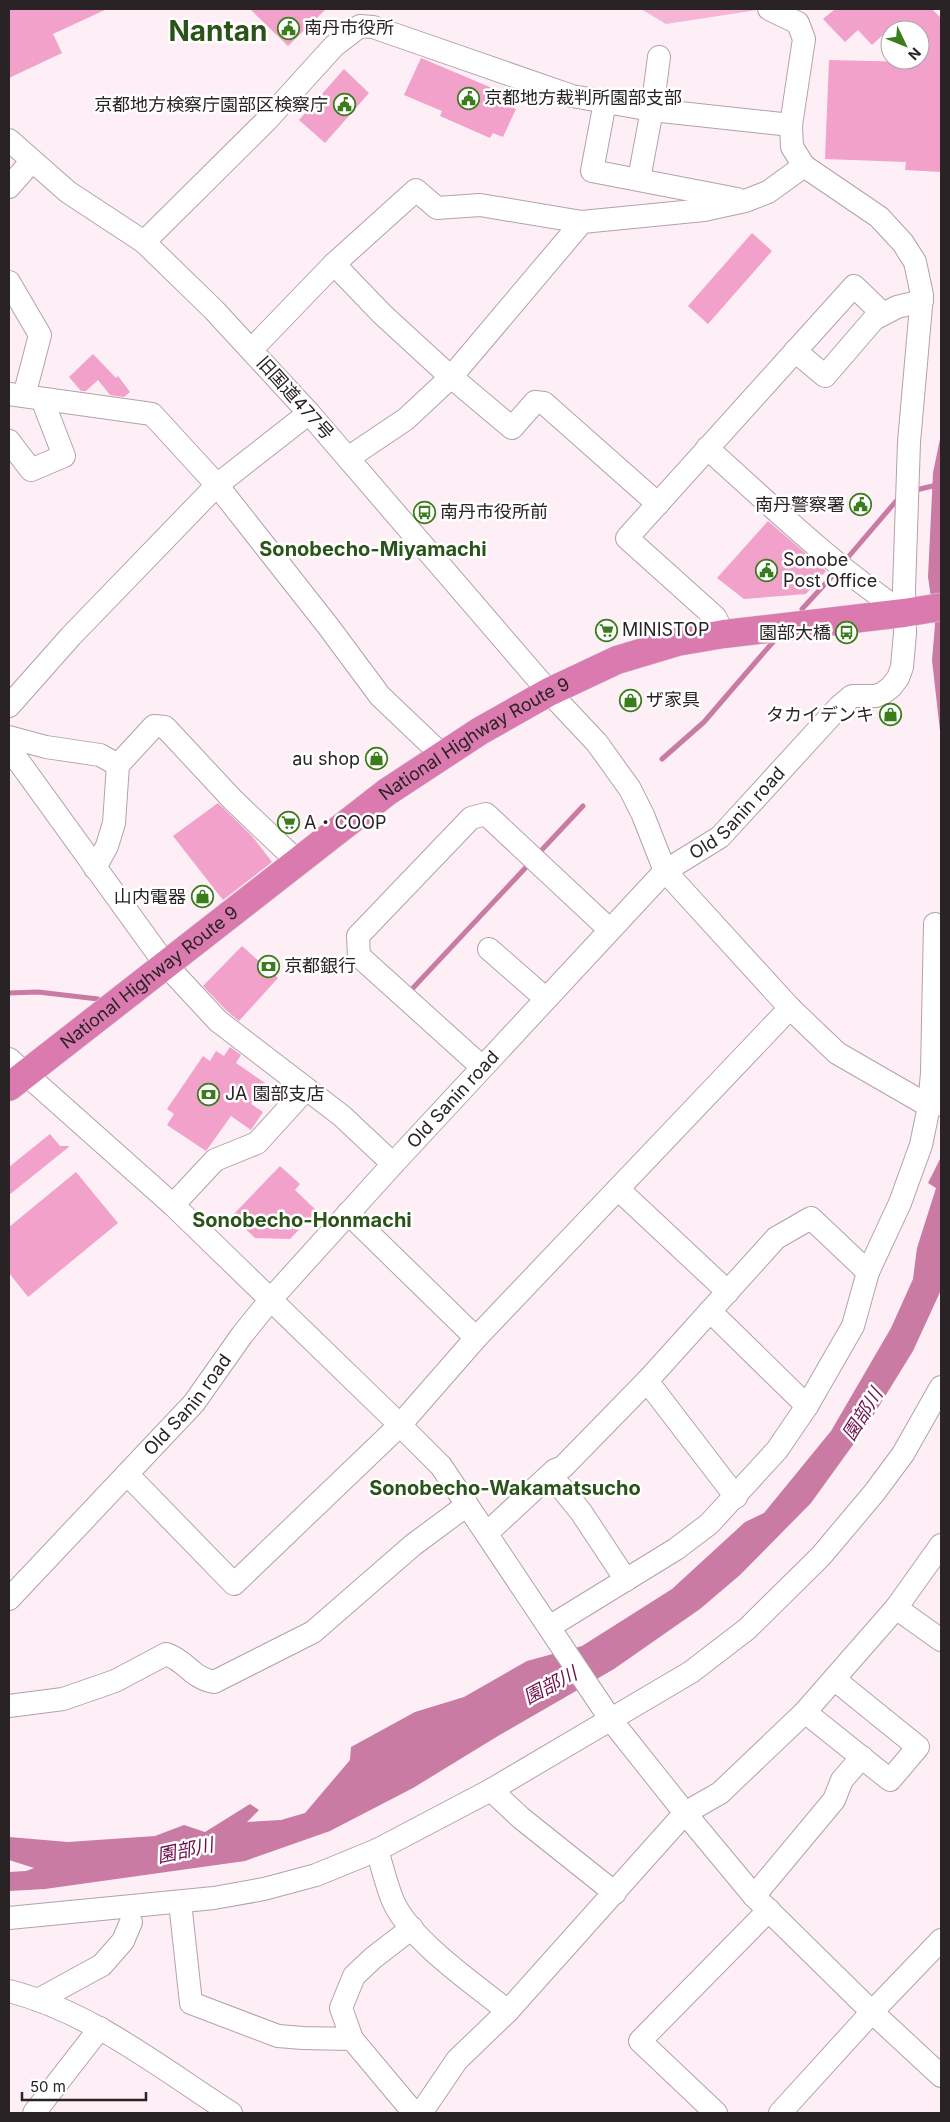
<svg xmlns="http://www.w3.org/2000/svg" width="950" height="2122" viewBox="0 0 950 2122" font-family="Inter,'Noto Sans JP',sans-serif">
  <rect width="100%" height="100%" fill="#fdeff5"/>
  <path fill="#f5b6d5" d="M641,9H764L666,24Z"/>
  <path fill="#c97ba4" d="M941,434V740L932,660L935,625L928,577L933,473Z
    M941,1157V1290L913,1351L868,1424L811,1503L740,1575L700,1609L614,1669L498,1736L413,1788L330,1831L245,1861L45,1889L9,1891V1872L26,1871L34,1868L9,1860V1837L68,1842L155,1836L184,1825L205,1832L250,1804L259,1810L247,1822L281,1820L305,1813L350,1760L351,1747L415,1712L464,1697L527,1661L582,1646L672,1589L745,1522L764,1513L831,1431L891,1328L913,1279L917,1248L936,1188L928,1183Z"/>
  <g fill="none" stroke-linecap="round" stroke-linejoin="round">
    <path stroke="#c97ba4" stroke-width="5" d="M916,490L941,484
      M844,562L897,500
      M802,609L837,571
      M662,759L704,722L773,642
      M537,855L583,806
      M413,988L530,863
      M9,993L38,992L98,999"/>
  </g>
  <path fill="#f2a1ca" d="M9,9H107L53,34L62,53L9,78Z
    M250,9H326L288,46Z
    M835,9H932L941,18V172L905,170L906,162L825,159L829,60L912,62V60H920V30H903L896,23L872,45L858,30L845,42L823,19Z
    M421,58L511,96L507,105L516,109L503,137L493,133L490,138L440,116L442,111L404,95Z
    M344,69L369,93L325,143L299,120Z
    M752,233L772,251L708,324L688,306Z
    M93,354L116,378L118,376L130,392L124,397L110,395L98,380L86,391H81L69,377Z
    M768,521L826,571L806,594L744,599L717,578Z
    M218,803L252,836L272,862L223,900L173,836Z
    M242,946L278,978L239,1021L227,1011L203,986Z
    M230,1047L241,1055L236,1063L265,1083L251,1104L263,1112L251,1130L231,1116L206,1151L167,1125L174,1114L167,1109L203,1056L210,1061L216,1051L224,1056Z
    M50,1134L60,1146H70L9,1195V1167Z
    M280,1166L300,1184L295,1190L317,1211L290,1239L255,1238L232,1216Z
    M76,1172L118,1223L28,1297L9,1273V1227Z"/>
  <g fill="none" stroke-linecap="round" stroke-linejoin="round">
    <defs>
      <g id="minor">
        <path d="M605,102L592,171L737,199"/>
        <path d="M9,140L68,192L144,242L214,310L309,413L549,692L597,743L630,789L643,815L665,871L790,1008L837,1053L929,1106L941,1104"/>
        <path d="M639,179L652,110L659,57"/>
        <path d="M9,187L31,162"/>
        <path d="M144,242L266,121L334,46L360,26L373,27L572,96L652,110L791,125"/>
        <path d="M334,264L382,314L443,370L512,428L535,402L544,403L658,504"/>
        <path d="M9,282L40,335L24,396"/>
        <path d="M252,349L334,264L416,190L437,208L480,205L582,222L704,210L745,201L768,192L804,166"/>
        <path d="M795,351L825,376L874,319L897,307L922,301"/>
        <path d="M9,394L152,414L217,485L328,626L380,696L442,755"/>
        <path d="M9,441L31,470L64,456L42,399"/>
        <path d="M707,448C771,505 833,566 904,613"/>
        <path d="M348,458L406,419L452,376L582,222"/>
        <path d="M724,634L715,617L627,538L854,286L883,314"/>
        <path d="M9,706L71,636L217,485L309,413"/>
        <path d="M9,737L46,747L100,755L118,765"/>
        <path d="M9,748L166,965L218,1021L342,1116L393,1164"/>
        <path d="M95,868L107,846L114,823L118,765L154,726L165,727L233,800L298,862"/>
        <path d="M489,949L545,998"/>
        <path d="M9,1059L173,1205L400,1425L441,1466L611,1720L685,1813L754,1896L872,2012L941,2076"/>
        <path d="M482,1067L359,956L358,936L471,818L486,814L610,930"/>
        <path d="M618,1189L728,1292"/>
        <path d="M173,1205L215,1160L257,1143L306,1089"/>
        <path d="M348,1213L476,1338"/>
        <path d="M710,1311L807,1406"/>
        <path d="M647,1381L736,1497"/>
        <path d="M127,1474L234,1584L400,1425L476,1338L790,1008"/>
        <path d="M551,1475L581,1512L626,1580"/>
        <path d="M487,1533L555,1470L563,1467L647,1381L776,1238L811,1218L868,1272"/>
        <path id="s1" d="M9,1599L194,1403L242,1335L271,1299L393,1164L665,871L720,837L839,707L852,696H876L883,693L891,687L898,678L902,667L905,633L904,589L909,442L922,295L915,262L903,243L879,217L804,166L792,147L791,125L804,39L798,23L769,9"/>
        <path d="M896,1608L941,1640"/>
        <path d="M549,1627L676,1549L709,1524L777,1450L807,1406L853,1326L868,1272L900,1203L921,1145L929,1106L932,1073L935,924"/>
        <path d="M9,1706L63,1699L115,1681L166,1654C187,1661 190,1677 214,1682L313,1632L413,1545L467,1505"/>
        <path d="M805,1712L890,1780L918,1747L834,1679"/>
        <path d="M491,1790L521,1818L615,1893"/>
        <path d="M377,1850C382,1866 386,1884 393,1901C410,1940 474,1984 508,2011"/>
        <path d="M754,1896L834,1800L842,1780L862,1757"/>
        <path d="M180,1902L191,2003L278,2036L303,2038L352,2039L414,2113"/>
        <path d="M9,1918L214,1898L264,1889L316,1875L377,1850L491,1790L691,1672L747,1629L821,1556L874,1493L903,1454L941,1387"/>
        <path d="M9,1991C91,2012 161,2068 231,2113"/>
        <path d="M38,2000L102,1965L123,1941L131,1922"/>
        <path d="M352,2039L341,2008L354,1976L373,1958L412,1928"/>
        <path d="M34,2113L100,2028"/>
        <path d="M421,2113L457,2060L508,2011L685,1813L720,1793L805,1712L896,1608L941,1545"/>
        <path d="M716,2113L640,2041L769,1910"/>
        <path d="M780,2113L872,2012L941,1940"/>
      </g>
      <g id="highway">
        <path id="s2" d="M9,1087L387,792L480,731L549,692L617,660L677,642L724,634L904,613L941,607"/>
      </g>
    </defs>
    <use href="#minor" stroke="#b2a2aa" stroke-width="24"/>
    <use href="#highway" stroke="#d4d3d4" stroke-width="29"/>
    <use href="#minor" stroke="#fff" stroke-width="22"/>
    <use href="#highway" stroke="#db7aae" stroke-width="28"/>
  </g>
  <defs>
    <symbol id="civic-ring" viewBox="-11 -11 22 22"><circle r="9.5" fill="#fff" stroke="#3b7c1c" stroke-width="1.5"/><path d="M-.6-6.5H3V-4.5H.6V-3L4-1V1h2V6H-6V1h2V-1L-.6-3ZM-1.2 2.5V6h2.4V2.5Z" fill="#3b7c1c"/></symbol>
    <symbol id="bus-ring" viewBox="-11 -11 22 22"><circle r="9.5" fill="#fff" stroke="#3b7c1c" stroke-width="1.5"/><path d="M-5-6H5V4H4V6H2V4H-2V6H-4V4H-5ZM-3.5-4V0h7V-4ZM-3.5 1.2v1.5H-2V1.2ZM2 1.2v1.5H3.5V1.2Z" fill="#3b7c1c"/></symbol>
    <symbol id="supermarket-ring" viewBox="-11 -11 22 22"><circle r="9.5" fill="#fff" stroke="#3b7c1c" stroke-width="1.5"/><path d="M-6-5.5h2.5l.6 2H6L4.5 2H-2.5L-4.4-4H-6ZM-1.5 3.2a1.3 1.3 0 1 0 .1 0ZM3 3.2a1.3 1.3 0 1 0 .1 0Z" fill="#3b7c1c"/></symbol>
    <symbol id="shop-ring" viewBox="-11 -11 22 22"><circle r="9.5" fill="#fff" stroke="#3b7c1c" stroke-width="1.5"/><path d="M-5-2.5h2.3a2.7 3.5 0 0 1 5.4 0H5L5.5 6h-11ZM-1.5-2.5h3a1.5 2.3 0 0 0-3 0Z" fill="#3b7c1c"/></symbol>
    <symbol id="bank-ring" viewBox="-11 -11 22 22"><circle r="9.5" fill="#fff" stroke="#3b7c1c" stroke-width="1.5"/><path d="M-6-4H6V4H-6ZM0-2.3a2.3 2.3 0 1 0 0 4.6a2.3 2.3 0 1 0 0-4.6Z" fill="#3b7c1c"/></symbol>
  </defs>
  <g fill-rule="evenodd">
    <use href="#civic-ring" x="276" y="16" width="25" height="25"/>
    <use href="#civic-ring" x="456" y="86" width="25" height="25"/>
    <use href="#civic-ring" x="332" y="92" width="25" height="25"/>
    <use href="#civic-ring" x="848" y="492" width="25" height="25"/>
    <use href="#bus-ring" x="412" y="500" width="25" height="25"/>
    <use href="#civic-ring" x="754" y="558" width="25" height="25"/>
    <use href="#supermarket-ring" x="594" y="618" width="25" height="25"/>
    <use href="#bus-ring" x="834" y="620" width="25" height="25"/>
    <use href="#shop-ring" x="618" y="688" width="25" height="25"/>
    <use href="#shop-ring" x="878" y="702" width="25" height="25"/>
    <use href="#shop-ring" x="364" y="746" width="25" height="25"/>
    <use href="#supermarket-ring" x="276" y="810" width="25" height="25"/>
    <use href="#shop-ring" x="190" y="884" width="25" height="25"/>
    <use href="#bank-ring" x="256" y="954" width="25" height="25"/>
    <use href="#bank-ring" x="196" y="1082" width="25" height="25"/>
  </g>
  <g text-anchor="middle" stroke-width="5" stroke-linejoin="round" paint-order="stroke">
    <g font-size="18" fill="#292326" stroke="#fff" text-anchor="start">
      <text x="304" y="34">南丹市役所</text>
      <text x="484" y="104">京都地方裁判所園部支部</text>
      <text x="328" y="111" text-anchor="end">京都地方検察庁園部区検察庁</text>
      <text x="845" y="511" text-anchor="end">南丹警察署</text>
      <text x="440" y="518">南丹市役所前</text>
      <text x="783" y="566">Sonobe<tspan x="783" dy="21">Post Office</tspan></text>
      <text x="622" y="636">MINISTOP</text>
      <text x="831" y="639" text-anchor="end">園部大橋</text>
      <text x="646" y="706">ザ家具</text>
      <text x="874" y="721" text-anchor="end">タカイデンキ</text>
      <text x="360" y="765" text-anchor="end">au shop</text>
      <text x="304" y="829">A・COOP</text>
      <text x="186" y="903" text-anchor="end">山内電器</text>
      <text x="284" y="972">京都銀行</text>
      <text x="225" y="1100">JA 園部支店</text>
    </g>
    <g font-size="18" fill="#292326" stroke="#fff">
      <text transform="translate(295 398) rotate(48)" y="6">旧国道477号</text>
      <text dy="6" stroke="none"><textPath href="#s2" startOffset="582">National Highway Route 9</textPath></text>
      <text dy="6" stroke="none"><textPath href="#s1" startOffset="1074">Old Sanin road</textPath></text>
      <text dy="6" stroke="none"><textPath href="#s2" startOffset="178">National Highway Route 9</textPath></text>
      <text dy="6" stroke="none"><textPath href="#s1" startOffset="669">Old Sanin road</textPath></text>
      <text dy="6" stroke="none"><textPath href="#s1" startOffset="264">Old Sanin road</textPath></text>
    </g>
    <g font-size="19" font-style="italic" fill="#6f114d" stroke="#fff">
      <text transform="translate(862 1414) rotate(-58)" y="7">園部川</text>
      <text transform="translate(550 1685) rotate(-28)" y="7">園部川</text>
      <text transform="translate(185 1850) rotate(-12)" y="7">園部川</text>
    </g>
    <g font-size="20" font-weight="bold" fill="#295318" stroke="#fff">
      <text x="373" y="556">Sonobecho-Miyamachi</text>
      <text x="302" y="1227">Sonobecho-Honmachi</text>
      <text x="505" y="1495">Sonobecho-Wakamatsucho</text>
    </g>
    <g font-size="28" font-weight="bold" fill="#295318" stroke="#fff">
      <text x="218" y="41">Nantan</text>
    </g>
  </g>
  <rect width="950" height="2122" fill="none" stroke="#292326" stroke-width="20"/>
  <g transform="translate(905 45) rotate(133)"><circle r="24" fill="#ffffff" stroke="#a9a7a8"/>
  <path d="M0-4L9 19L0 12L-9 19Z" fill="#3b7c1c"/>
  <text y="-8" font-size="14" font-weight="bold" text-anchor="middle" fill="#292326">N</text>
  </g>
  <path d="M22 2092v8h124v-8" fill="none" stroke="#292326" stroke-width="2.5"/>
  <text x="30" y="2092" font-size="15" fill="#292326" stroke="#ffffff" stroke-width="4" paint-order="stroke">50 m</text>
</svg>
